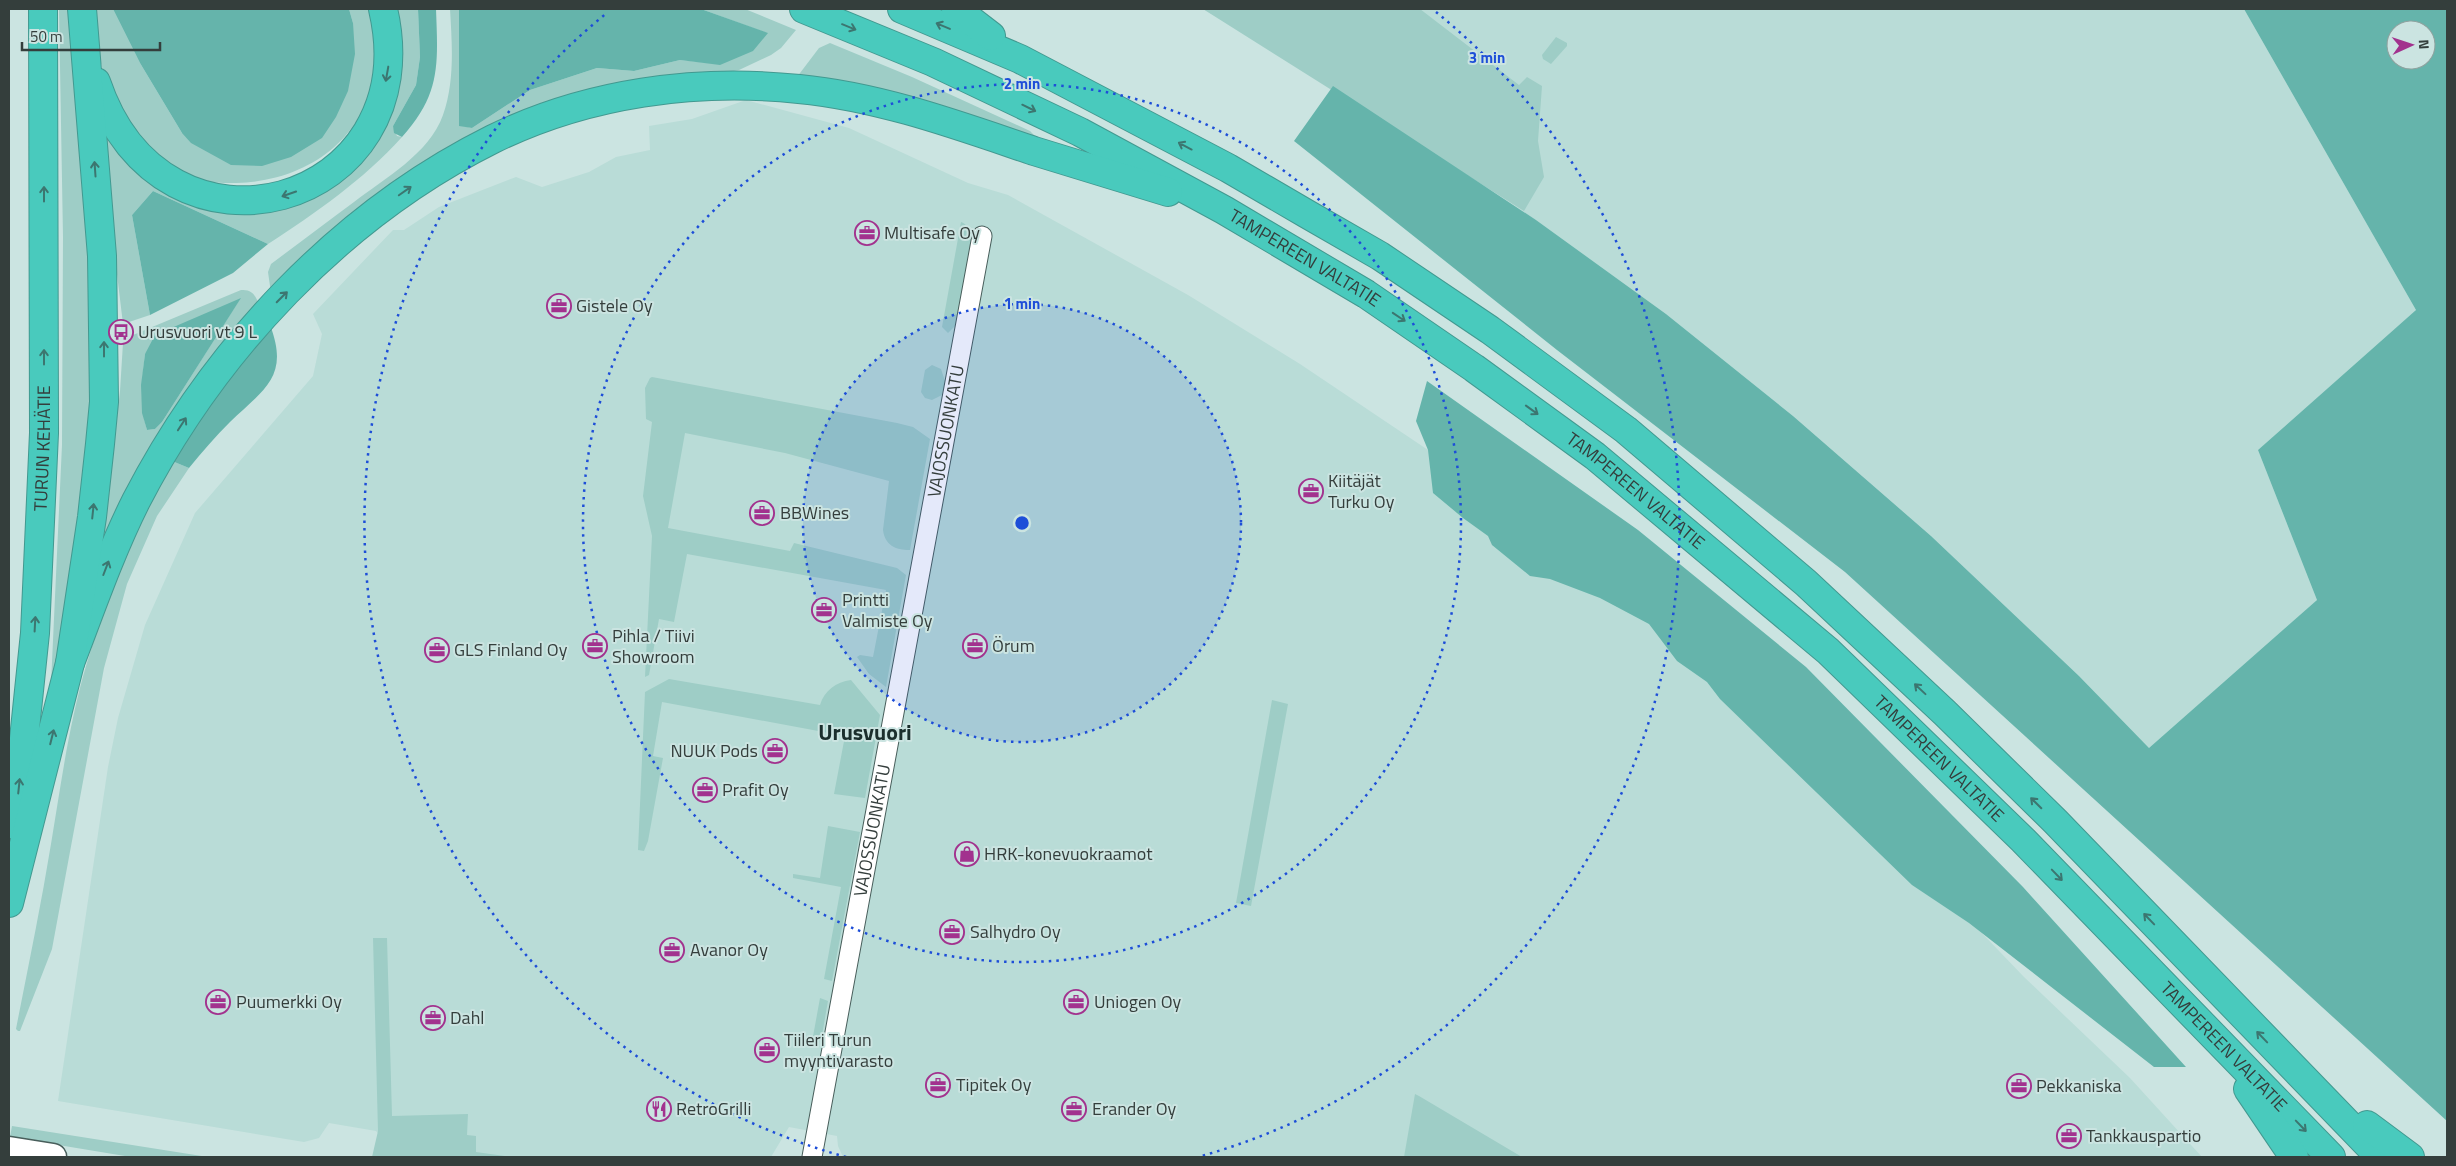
<svg xmlns="http://www.w3.org/2000/svg" width="2456" height="1166" viewBox="0 0 2456 1166" font-family="'Titillium Web',sans-serif">
  <rect width="100%" height="100%" fill="#cbe4e1"/>
  <path fill="#b9dcd7" d="M1203,9H2244L2416,310L2258,450L2317,600L2149,748L2079,676L1931,536L1793,416L1666,314L1536,220L1401,129L1333,86Z
    M746,100L849,128L968,183L1008,195L1188,295L1300,364L1428,450L1636,609L1930,879L2024,977L2130,1078L2202,1157H843L838,1146L837,1136L789,1127L771,1157H400L376,1131L329,1123L319,1138L304,1142L58,1101L108,767L118,718L145,625L195,513L313,376L322,334L313,314L393,230H404L439,207L516,177L542,187L589,172L616,157L650,150L649,126L692,119Z"/>
  <path fill="#9ecdc6" fill-rule="evenodd" d="M59,9H70L91,235L94,389L73,590L51,684L62,445L63,237Z
    M93,9H113L140,63L182,133L353,23L349,9H370C372,28 377,50 375,69C366,135 315,175 251,182C232,184 197,184 181,173C171,167 143,141 136,132C126,117 112,92 105,76C97,55 96,31 93,9Z
    M393,9H418L420,57L416,85L393,126L397,136L402,137C363,180 316,213 268,244L153,191L132,215L150,315L123,324L98,116C112,144 130,168 156,185L247,213L264,211L308,198L350,174L370,149Z
    M450,9H459V125L472,128L530,90L597,68L634,71L680,60L720,64L767,33L701,9H745L796,30L781,48L771,55L739,70L574,98L271,293L268,272L271,264C299,243 326,223 354,202C385,178 429,154 443,115C455,81 452,44 450,9Z
    M1203,9H1420L1519,85L1527,77L1542,86L1538,141L1544,177L1524,211Z
    M1556,37L1567,43V46L1551,64L1543,59L1542,55Z
    M830,43L912,77L1030,131L1041,142L797,77L819,48Z
    M961,222C966,224 969,228 971,233C975,250 960,304 957,324L948,333L942,327Z
    M241,290C252,289 255,295 259,304L100,557L120,391L123,343L133,335ZM240,299L162,422L155,429L147,430C139,404 142,380 145,354Z
    M932,365L941,369L945,381L942,395L932,400L925,398L921,392L925,370Z
    M652,377L897,423L913,427L930,439L910,550C895,550 885,545 883,530L889,481L785,453L685,433L668,528L790,551L794,543L897,568L906,575L886,687L869,674L857,657L860,655L873,657L886,590L687,554L674,622L659,619L649,675L645,677L652,536L643,496L652,422L646,419L645,388L650,378Z
    M172,461L189,468L157,516L127,584L104,668L52,949L20,1031H18L16,1029C28,967 41,906 51,844C61,784 69,724 86,666C107,595 137,526 172,461Z
    M669,679L820,705C824,691 836,682 851,680L880,715L865,798L834,794L845,736L662,702L653,756L663,758L648,841L644,851L638,850L645,692Z
    M1272,700L1288,704L1251,906L1236,903Z
    M828,826L860,832L832,981L824,979L841,887L793,878V874L820,878Z
    M373,938H387L392,1116L468,1114L467,1135L476,1136V1152L512,1157H372L378,1131Z
    M820,998L828,1001L821,1041L812,1042Z
    M1415,1094L1419,1096L1522,1157H1404Z
    M12,1126L208,1157H131L10,1137Z"/>
  <path fill="#65b4ab" fill-rule="evenodd" d="M113,9H349L353,23L355,54L348,91L336,117L322,138L291,157L262,166L231,165L191,143L182,133L140,63Z
    M418,9H436C438,64 441,94 402,137L394,133L393,126L416,85L420,57Z
    M459,9H701L768,33L753,51L720,65L680,60L634,71L597,68L530,90L472,128L459,126Z
    M2244,9H2447V1121L1845,572L1557,350L1294,141L1333,86L1536,220L1666,314L1793,416L1931,536L2079,676L2149,748L2317,600L2258,450L2416,310ZM2396,30H2426V60H2396Z
    M153,191L268,244L233,273L150,315L132,215Z
    M241,298L162,422L155,429L147,430L142,413L141,385L145,354L155,335Z
    M270,325C290,377 264,389 230,422C216,436 202,452 189,468L172,461L202,412Z
    M1427,381L1638,530L1806,667L2023,887L2186,1067H2154L1969,923L1912,885L1720,699L1707,682L1677,661L1649,624L1600,598L1550,579L1530,576L1492,545L1488,536L1463,518L1433,493L1428,450L1416,421Z"/>
  <g fill="none" stroke-linecap="round" stroke-linejoin="round">
    <defs>
      <g id="street">
        <path id="s1" d="M812,1157L982,236"/>
      </g>
      <path id="secondary" d="M9,1150L53,1157"/>
      <g id="highway">
        <path id="s2" d="M804,9L933,62L1080,132L1224,210L1366,294L1474,368L1595,456L1828,651L2023,840L2331,1157"/>
        <path d="M902,9L1020,59L1228,168L1307,214L1380,256L1490,330L1626,430L1806,583L1945,713L2055,821L2380,1157"/>
        <path d="M956,9L991,36"/>
        <path d="M96,82C164,284 429,206 383,9"/>
        <path d="M70,663C91,608 110,553 136,501C214,350 340,215 493,139C587,93 696,78 799,89C881,97 957,125 1034,151C1079,165 1123,178 1168,192"/>
        <path id="s3" d="M15,825L35,633L44,433L43,9"/>
        <path d="M9,903L70,663L92,517L100,444L104,402L102,256L82,9"/>
        <path d="M2248,1089L2294,1157"/>
        <path d="M2367,1125L2410,1157"/>
      </g>
    </defs>
    <use href="#street" stroke="#485e5b" stroke-width="21"/>
    <use href="#secondary" stroke="#485e5b" stroke-width="29"/>
    <use href="#highway" stroke="#429990" stroke-width="30"/>
    <use href="#street" stroke="#fff" stroke-width="19"/>
    <use href="#secondary" stroke="#fff" stroke-width="26"/>
    <use href="#highway" stroke="#49cabd" stroke-width="28"/>
  </g>
  <defs><path id="oneway-shaft" d="M-6 0H5M1.5-3L5.5 0L1.5 3" fill="none" stroke-width="1.6" stroke-linecap="round" stroke-linejoin="round" transform="scale(1.25)"/></defs>
  <g stroke="#3c7670">
    <use href="#oneway-shaft" transform="translate(943 26) rotate(-157)"/>
    <use href="#oneway-shaft" transform="translate(849 27) rotate(22)"/>
    <use href="#oneway-shaft" transform="translate(387 74) rotate(100)"/>
    <use href="#oneway-shaft" transform="translate(1029 108) rotate(26)"/>
    <use href="#oneway-shaft" transform="translate(1185 146) rotate(-152)"/>
    <use href="#oneway-shaft" transform="translate(95 169) rotate(-94)"/>
    <use href="#oneway-shaft" transform="translate(405 191) rotate(-35)"/>
    <use href="#oneway-shaft" transform="translate(44 194) rotate(-90)"/>
    <use href="#oneway-shaft" transform="translate(289 194) rotate(161)"/>
    <use href="#oneway-shaft" transform="translate(282 297) rotate(-45)"/>
    <use href="#oneway-shaft" transform="translate(1399 317) rotate(34)"/>
    <use href="#oneway-shaft" transform="translate(104 349) rotate(-90)"/>
    <use href="#oneway-shaft" transform="translate(44 357) rotate(-90)"/>
    <use href="#oneway-shaft" transform="translate(1532 410) rotate(36)"/>
    <use href="#oneway-shaft" transform="translate(182 424) rotate(-57)"/>
    <use href="#oneway-shaft" transform="translate(93 511) rotate(-84)"/>
    <use href="#oneway-shaft" transform="translate(106 568) rotate(-69)"/>
    <use href="#oneway-shaft" transform="translate(35 624) rotate(-87)"/>
    <use href="#oneway-shaft" transform="translate(1920 689) rotate(-137)"/>
    <use href="#oneway-shaft" transform="translate(52 737) rotate(-76)"/>
    <use href="#oneway-shaft" transform="translate(19 786) rotate(-84)"/>
    <use href="#oneway-shaft" transform="translate(2036 803) rotate(-135)"/>
    <use href="#oneway-shaft" transform="translate(2057 875) rotate(46)"/>
    <use href="#oneway-shaft" transform="translate(2149 919) rotate(-134)"/>
    <use href="#oneway-shaft" transform="translate(2262 1037) rotate(-134)"/>
    <use href="#oneway-shaft" transform="translate(2301 1126) rotate(46)"/>
  </g>
  <circle cx="1022" cy="523" r="219" fill="#1d4ed8" fill-opacity=".12"/>
  <g fill="none" stroke="#1d4ed8" stroke-width="2.5" stroke-dasharray="2.5 5">
    <circle cx="1022" cy="523" r="219"/>
    <circle cx="1022" cy="523" r="439"/>
    <path d="M846 1157A658 658 0 0 1 608 12M1436 12A658 658 0 0 1 1198 1157"/>
  </g>
  <defs>
    <symbol id="office-ring" viewBox="-11 -11 22 22"><circle r="9.5" fill="#cbe4e1" stroke="#a2328e" stroke-width="1.5"/><path d="M-6-3h4V-5.5h4V-3h4V5H-6ZM-1-4.5V-3h2v-1.5ZM-6 0V1H6V0Z" fill="#a2328e"/></symbol>
    <symbol id="bus-ring" viewBox="-11 -11 22 22"><circle r="9.5" fill="#cbe4e1" stroke="#a2328e" stroke-width="1.5"/><path d="M-5-6H5V4H4V6H2V4H-2V6H-4V4H-5ZM-3.5-4V0h7V-4ZM-3.5 1.2v1.5H-2V1.2ZM2 1.2v1.5H3.5V1.2Z" fill="#a2328e"/></symbol>
    <symbol id="shop-ring" viewBox="-11 -11 22 22"><circle r="9.5" fill="#cbe4e1" stroke="#a2328e" stroke-width="1.5"/><path d="M-5-2.5h2.3a2.7 3.5 0 0 1 5.4 0H5L5.5 6h-11ZM-1.5-2.5h3a1.5 2.3 0 0 0-3 0Z" fill="#a2328e"/></symbol>
    <symbol id="restaurant-ring" viewBox="-11 -11 22 22"><circle r="9.5" fill="#cbe4e1" stroke="#a2328e" stroke-width="1.5"/><path d="M-5-6h1v4h1v-4h1v4h1v-4h1v5L-1.5 .5V6h-2V.5L-5-1ZM5-6V6H3V1.5H1.5Q1.5-4 5-6Z" fill="#a2328e"/></symbol>
  </defs>
  <g fill-rule="evenodd">
    <use href="#office-ring" x="853" y="219" width="28" height="28"/>
    <use href="#office-ring" x="545" y="292" width="28" height="28"/>
    <use href="#bus-ring" x="107" y="318" width="28" height="28"/>
    <use href="#office-ring" x="1297" y="477" width="28" height="28"/>
    <use href="#office-ring" x="748" y="499" width="28" height="28"/>
    <use href="#office-ring" x="810" y="596" width="28" height="28"/>
    <use href="#office-ring" x="581" y="632" width="28" height="28"/>
    <use href="#office-ring" x="961" y="632" width="28" height="28"/>
    <use href="#office-ring" x="423" y="636" width="28" height="28"/>
    <use href="#office-ring" x="761" y="737" width="28" height="28"/>
    <use href="#office-ring" x="691" y="776" width="28" height="28"/>
    <use href="#shop-ring" x="953" y="840" width="28" height="28"/>
    <use href="#office-ring" x="938" y="918" width="28" height="28"/>
    <use href="#office-ring" x="658" y="936" width="28" height="28"/>
    <use href="#office-ring" x="204" y="988" width="28" height="28"/>
    <use href="#office-ring" x="1062" y="988" width="28" height="28"/>
    <use href="#office-ring" x="419" y="1004" width="28" height="28"/>
    <use href="#office-ring" x="753" y="1036" width="28" height="28"/>
    <use href="#office-ring" x="924" y="1071" width="28" height="28"/>
    <use href="#office-ring" x="2005" y="1072" width="28" height="28"/>
    <use href="#restaurant-ring" x="645" y="1095" width="28" height="28"/>
    <use href="#office-ring" x="1060" y="1095" width="28" height="28"/>
    <use href="#office-ring" x="2055" y="1122" width="28" height="28"/>
  </g>
  <g text-anchor="middle" stroke-width="4" stroke-linejoin="round" paint-order="stroke">
    <g font-size="18" fill="#343e3c" stroke="#cbe4e1" text-anchor="start">
      <text x="884" y="239">Multisafe Oy</text>
      <text x="576" y="312">Gistele Oy</text>
      <text x="138" y="338">Urusvuori vt 9 L</text>
      <text x="1328" y="487">Kiitäjät<tspan x="1328" dy="21">Turku Oy</tspan></text>
      <text x="780" y="519">BBWines</text>
      <text x="842" y="606">Printti<tspan x="842" dy="21">Valmiste Oy</tspan></text>
      <text x="612" y="642">Pihla / Tiivi<tspan x="612" dy="21">Showroom</tspan></text>
      <text x="992" y="652">Örum</text>
      <text x="454" y="656">GLS Finland Oy</text>
      <text x="758" y="757" text-anchor="end">NUUK Pods</text>
      <text x="722" y="796">Prafit Oy</text>
      <text x="984" y="860">HRK-konevuokraamot</text>
      <text x="970" y="938">Salhydro Oy</text>
      <text x="690" y="956">Avanor Oy</text>
      <text x="236" y="1008">Puumerkki Oy</text>
      <text x="1094" y="1008">Uniogen Oy</text>
      <text x="450" y="1024">Dahl</text>
      <text x="784" y="1046">Tiileri Turun<tspan x="784" dy="21">myyntivarasto</tspan></text>
      <text x="956" y="1091">Tipitek Oy</text>
      <text x="2036" y="1092">Pekkaniska</text>
      <text x="676" y="1115">RetroGrilli</text>
      <text x="1092" y="1115">Erander Oy</text>
      <text x="2086" y="1142">Tankkauspartio</text>
    </g>
    <g font-size="18" fill="#343e3c" stroke="#cbe4e1">
      <text dy="6" stroke="none"><textPath href="#s2" startOffset="560">TAMPEREEN VALTATIE</textPath></text>
      <text dy="6" stroke="none"><textPath href="#s1" startOffset="738">VAJOSSUONKATU</textPath></text>
      <text dy="6" stroke="none"><textPath href="#s3" startOffset="378">TURUN KEHÄTIE</textPath></text>
      <text dy="6" stroke="none"><textPath href="#s2" startOffset="965">TAMPEREEN VALTATIE</textPath></text>
      <text dy="6" stroke="none"><textPath href="#s2" startOffset="1370">TAMPEREEN VALTATIE</textPath></text>
      <text dy="6" stroke="none"><textPath href="#s1" startOffset="332">VAJOSSUONKATU</textPath></text>
      <text dy="6" stroke="none"><textPath href="#s2" startOffset="1775">TAMPEREEN VALTATIE</textPath></text>
    </g>
    <g font-size="22" font-weight="bold" fill="#1b2f2d" stroke="#cbe4e1">
      <text x="865" y="740">Urusvuori</text>
    </g>
  </g>
  <circle cx="1022" cy="523" r="8" fill="#1d4ed8" stroke="#cbe4e1" stroke-width="2.5"/>
  <g font-size="15" text-anchor="middle" font-weight="bold" fill="#1d4ed8" stroke="#cbe4e1" stroke-width="4" stroke-linejoin="round" paint-order="stroke">
    <text x="1487" y="63">3 min</text>
    <text x="1022" y="89">2 min</text>
    <text x="1022" y="309">1 min</text>
  </g>
  <rect width="2456" height="1166" fill="none" stroke="#343e3c" stroke-width="20"/>
  <g transform="translate(2411 45) rotate(87)"><circle r="24" fill="#cbe4e1" stroke="#8fa29f"/>
  <path d="M0-4L9 19L0 12L-9 19Z" fill="#a2328e"/>
  <text y="-8" font-size="14" font-weight="bold" text-anchor="middle" fill="#343e3c">N</text>
  </g>
  <path d="M22 42v8h138v-8" fill="none" stroke="#343e3c" stroke-width="2.5"/>
  <text x="30" y="42" font-size="15" fill="#343e3c" stroke="#cbe4e1" stroke-width="4" paint-order="stroke">50 m</text>
</svg>
